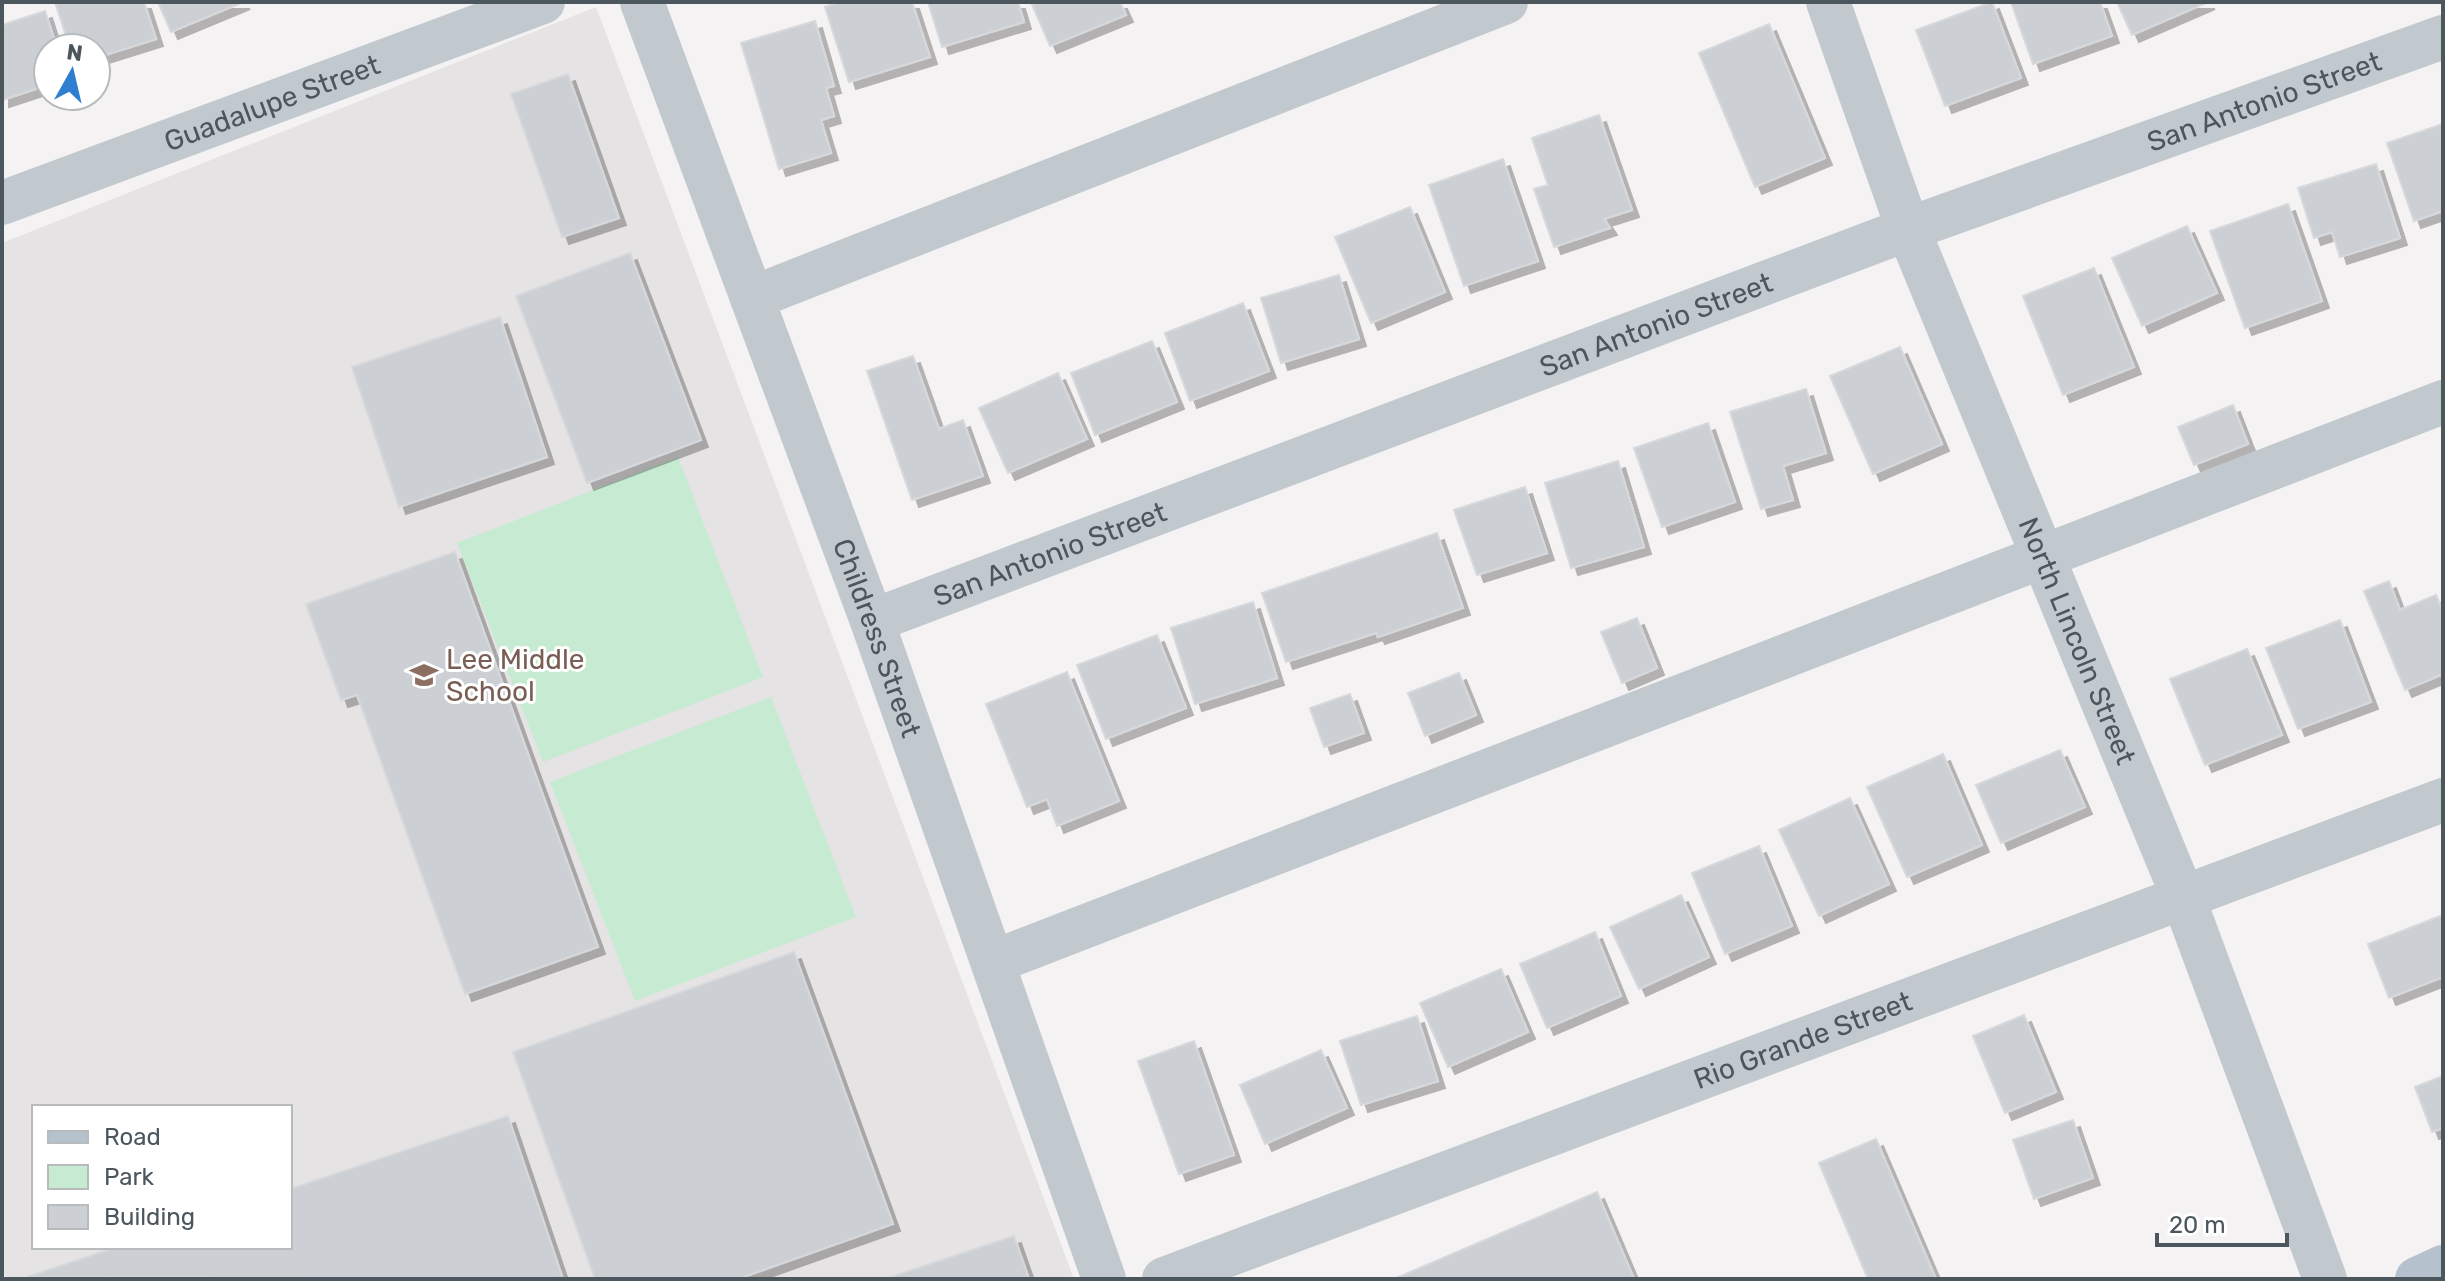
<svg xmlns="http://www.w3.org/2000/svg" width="2445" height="1281" viewBox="0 0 2445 1281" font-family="Rubik,sans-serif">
  <defs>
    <filter id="shadow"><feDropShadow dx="7" dy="7" stdDeviation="0" flood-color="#0004"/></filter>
  </defs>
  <rect width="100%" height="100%" fill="#f4f2f2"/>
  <path fill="#e5e3e3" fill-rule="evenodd" d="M596,7L1074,1279H6L2,1269V243ZM34,1107H290V1247H34Z"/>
  <path fill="#c6ebd2" d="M678,457L763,677L543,762L457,543Z
    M771,697L856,917L635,1001L550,782Z"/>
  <path fill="#cccfd3" stroke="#d6d8dc" stroke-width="2" filter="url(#shadow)" d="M55,2H144L156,39L96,58V48H70Z
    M158,2H243L171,32Z
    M840,2H912L930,57L849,82L825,7Z
    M928,2H1018L1024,22L942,47Z
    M1031,2H1120L1126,15L1050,46Z
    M1992,2L2021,78L1945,106L1916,30Z
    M2011,2H2100L2112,36L2033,64Z
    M2117,2H2208L2132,35Z
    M45,11L57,48H48V85L2,100V25Z
    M815,21L834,86L826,88L834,116L821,120L831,153L779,169L741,43Z
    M1769,24L1825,158L1755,187L1699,53Z
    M568,74L619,218L562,237L511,94Z
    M1599,115L1632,210L1604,219L1610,228L1554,247L1534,189L1548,185L1532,138Z
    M2443,124V211L2414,221L2387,143Z
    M1503,159L1538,261L1464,286L1429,185Z
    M2376,164L2400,238L2340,257L2332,232L2314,238L2298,188Z
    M2288,204L2322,301L2245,328L2210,231Z
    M1410,207L1445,292L1371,323L1335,237Z
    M2187,226L2217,293L2142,326L2112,258Z
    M630,253L701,440L587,483L516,296Z
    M2094,268L2134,367L2063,395L2023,296Z
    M1339,275L1359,339L1281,363L1261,298Z
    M1243,303L1269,371L1190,401L1165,333Z
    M500,317L547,457L399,507L352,367Z
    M1152,341L1177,402L1095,435L1071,373Z
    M1900,347L1942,444L1873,474L1830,376Z
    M913,356L939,429L963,420L983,476L912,500L867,371Z
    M1058,373L1087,439L1008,473L979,408Z
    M1806,389L1826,453L1783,466L1793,500L1761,509L1730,412Z
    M2233,405L2248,444L2194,465L2178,427Z
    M1708,423L1735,502L1662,527L1634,448Z
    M1618,461L1644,547L1571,568L1545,483Z
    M1525,487L1547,553L1477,575L1454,510Z
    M1437,533L1463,608L1378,637L1376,633L1286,662L1262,593Z
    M455,552L598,947L465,994L357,695L341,700L306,604Z
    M2389,581L2400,610L2436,595L2443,612V674L2405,690L2364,591Z
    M1253,602L1277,678L1195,704L1171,628Z
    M1637,618L1657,668L1622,683L1601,632Z
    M2340,620L2371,702L2298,729L2266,648Z
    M1157,635L1186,708L1106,739L1077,665Z
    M2247,649L2282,735L2205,765L2170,679Z
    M1067,672L1119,801L1057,826L1047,799L1027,807L986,704Z
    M1459,673L1476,715L1425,736L1408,693Z
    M1350,694L1364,733L1324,747L1310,708Z
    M2060,750L2085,807L2001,843L1976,785Z
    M1943,754L1982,845L1907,877L1867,787Z
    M1850,798L1889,884L1819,916L1779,830Z
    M1759,846L1792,926L1725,954L1692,873Z
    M1681,895L1709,957L1639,989L1610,927Z
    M2443,915V977L2389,998L2368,944Z
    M1595,932L1621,996L1547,1028L1520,964Z
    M794,952L893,1224L738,1279H595L513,1052Z
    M1501,969L1528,1032L1448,1067L1420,1003Z
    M2024,1015L2056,1092L2005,1113L1973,1036Z
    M1417,1016L1438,1081L1361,1105L1340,1041Z
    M1194,1041L1234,1155L1179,1174L1138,1061Z
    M1321,1050L1347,1108L1265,1144L1240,1085Z
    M2443,1076V1128L2432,1132L2415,1087Z
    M508,1116L563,1279L27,1277L117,1247H290V1189Z
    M2073,1120L2093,1178L2034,1199L2013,1140Z
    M1876,1139L1936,1279H1868L1819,1163Z
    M1597,1192L1634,1279H1394Z
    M1014,1236L1029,1279H885Z"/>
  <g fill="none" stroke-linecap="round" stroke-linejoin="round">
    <g stroke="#c1c9ce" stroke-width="44">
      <path id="s1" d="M642,2L872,621L1104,1279"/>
      <path id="s2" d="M1828,2L1908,229L2183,897L2325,1279"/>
      <path id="s3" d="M2,203L543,2"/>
      <path d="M752,298L1506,2"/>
      <path id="s4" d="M872,621L1908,229L2443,37"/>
      <path d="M993,962L2443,402"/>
      <path id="s5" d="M1164,1279L2443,800"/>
    </g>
    <path stroke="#b5c2cd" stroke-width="44" d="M2417,1279L2443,1267"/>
  </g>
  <defs>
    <symbol id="school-bare" viewBox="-9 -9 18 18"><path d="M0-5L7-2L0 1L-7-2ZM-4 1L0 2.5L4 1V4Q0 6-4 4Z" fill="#8d6e63" stroke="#fff" stroke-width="2.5" paint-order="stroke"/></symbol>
  </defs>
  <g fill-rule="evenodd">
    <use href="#school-bare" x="404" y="655" width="40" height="40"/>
  </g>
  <g text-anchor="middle" stroke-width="6" stroke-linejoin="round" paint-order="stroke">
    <g font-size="28" fill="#4b565d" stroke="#fff">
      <text dy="10" stroke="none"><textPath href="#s4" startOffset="1486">San Antonio Street</textPath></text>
      <text dy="10" stroke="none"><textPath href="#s3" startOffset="288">Guadalupe Street</textPath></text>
      <text dy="10" stroke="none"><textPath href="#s4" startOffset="838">San Antonio Street</textPath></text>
      <text dy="10" stroke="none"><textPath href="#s4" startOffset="190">San Antonio Street</textPath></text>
      <text dy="10" stroke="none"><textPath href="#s1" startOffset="678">Childress Street</textPath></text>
      <text dy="10" stroke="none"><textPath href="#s2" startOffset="686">North Lincoln Street</textPath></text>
      <text dy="10" stroke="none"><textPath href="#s5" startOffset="682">Rio Grande Street</textPath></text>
    </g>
    <g font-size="28" fill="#785e54" stroke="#fff" text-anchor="start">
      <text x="446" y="669">Lee Middle<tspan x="446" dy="32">School</tspan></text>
    </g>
  </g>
  <rect width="2445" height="1281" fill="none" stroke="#4b565d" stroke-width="8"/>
  <rect x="32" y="1105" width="260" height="144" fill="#ffffff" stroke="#b7bbbe" stroke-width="2"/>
  <rect x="48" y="1131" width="40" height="12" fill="#b5c2cd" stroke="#b7bbbe" stroke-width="2"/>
  <text x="104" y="1145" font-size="24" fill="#4b565d">Road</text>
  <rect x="48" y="1165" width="40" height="24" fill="#c6ebd2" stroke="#b7bbbe" stroke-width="2"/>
  <text x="104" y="1185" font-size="24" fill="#4b565d">Park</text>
  <rect x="48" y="1205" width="40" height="24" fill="#cccfd3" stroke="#b7bbbe" stroke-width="2"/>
  <text x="104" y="1225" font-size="24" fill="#4b565d">Building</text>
  <g transform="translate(72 72) rotate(8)"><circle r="38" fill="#ffffff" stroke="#b7bbbe" stroke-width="2"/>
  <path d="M0-6L14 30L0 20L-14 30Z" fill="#2f7fd0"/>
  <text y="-12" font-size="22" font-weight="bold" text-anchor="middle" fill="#4b565d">N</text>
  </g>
  <path d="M2157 1233v12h130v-12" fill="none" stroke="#4b565d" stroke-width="4"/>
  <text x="2169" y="1233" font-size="24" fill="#4b565d" stroke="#ffffff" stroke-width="6" paint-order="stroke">20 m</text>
</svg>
